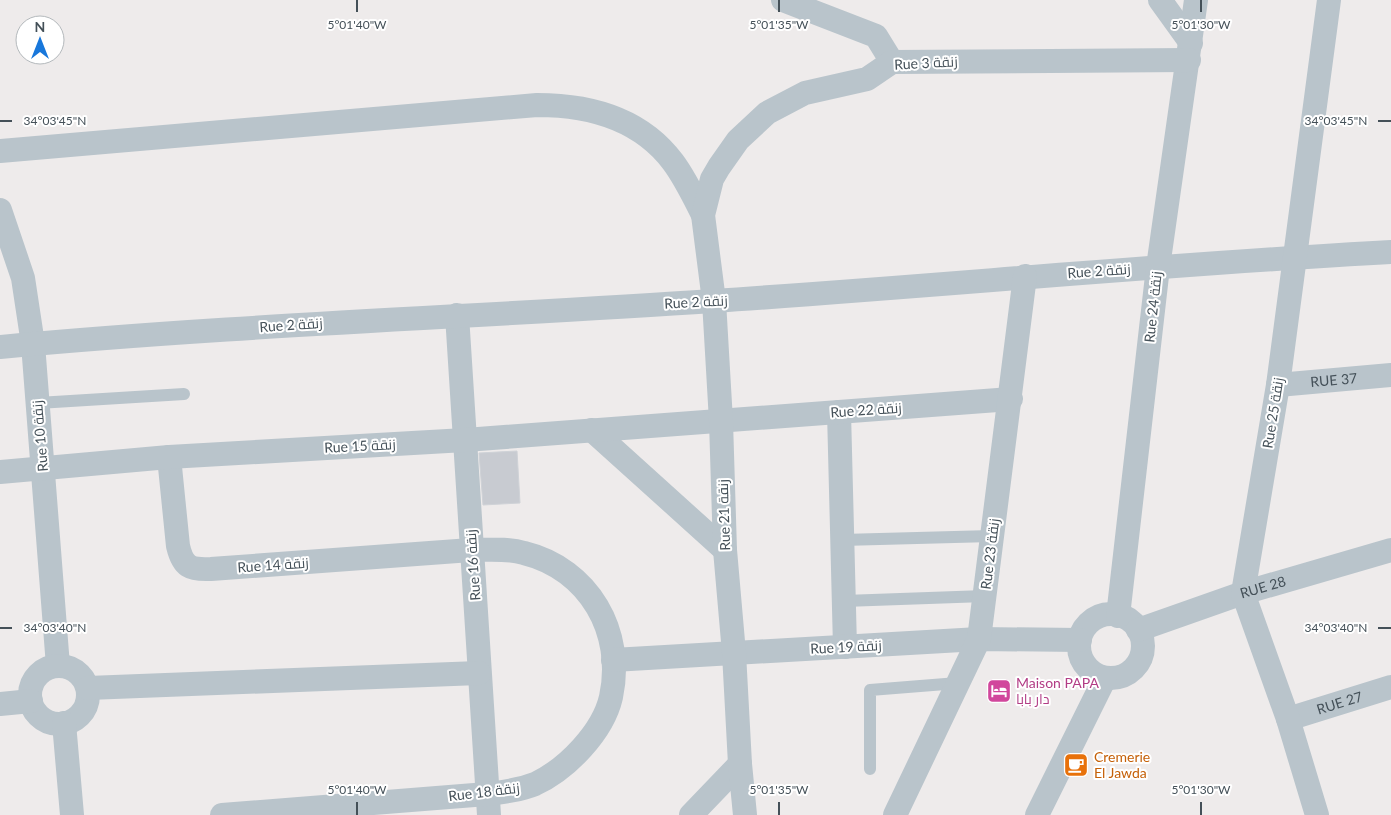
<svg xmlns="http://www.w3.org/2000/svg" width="1391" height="815" viewBox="0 0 1391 815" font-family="Lato,Cairo,sans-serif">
  <rect width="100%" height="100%" fill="#eeebeb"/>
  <path fill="#c8cbd1" stroke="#cfd2d7" d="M517,451L520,503L483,505L479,453Z"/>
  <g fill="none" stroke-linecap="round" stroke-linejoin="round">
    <path stroke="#b9c4cb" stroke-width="12" d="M38,403L184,394
      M842,540L992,536
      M844,601L985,596
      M870,769V690L958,683"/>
    <g stroke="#b9c4cb" stroke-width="24">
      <path d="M783,0L876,36L892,62"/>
      <path d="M1160,0L1191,43"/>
      <path d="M0,151L537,105C589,105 640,118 673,162C685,178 694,197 703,215"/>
      <path d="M0,210L23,278L33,344L58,666"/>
      <path d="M457,315L489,815"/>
      <path d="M0,347C237,325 475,317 713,301C939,286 1165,264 1391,252"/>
      <path id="s1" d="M1278,385L1391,375"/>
      <path d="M839,412L845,647"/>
      <path d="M592,430L725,550"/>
      <path d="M169,457L178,546C183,567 190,570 211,569L471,550C489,550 507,548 524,553C589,569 625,632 611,697C603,732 567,769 535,784C520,790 504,792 487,794L222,815"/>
      <path d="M0,472L169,457L465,440L1011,399"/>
      <circle cx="1111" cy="646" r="32"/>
      <path d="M1118,616L1158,267L1196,0"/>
      <path id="s2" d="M1138,630L1243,593L1391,550"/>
      <path d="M613,660L979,639L1080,640"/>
      <circle cx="59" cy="695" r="29"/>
      <path d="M88,688L479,673"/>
      <path d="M0,704L31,701"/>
      <path id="s3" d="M1288,719L1391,687"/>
      <path d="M64,723L72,815"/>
      <path d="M691,815L740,764"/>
      <path d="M745,815L740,764L734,653L725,550L721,421L714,301L703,215L712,179L719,167L738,140L767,113L805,93L867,79L892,62L1189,60"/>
      <path d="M895,815L979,639L1025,276"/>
      <path d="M1037,815L1105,678"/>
      <path d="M1317,815L1288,719L1243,593L1278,385L1329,0"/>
    </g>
  </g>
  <path fill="none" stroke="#445058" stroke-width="2" d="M357,0V12M779,0V12M1201,0V12M0,121H12M1378,121H1391M0,628H12M1378,628H1391M357,802V815M779,802V815M1201,802V815"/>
  <defs>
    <symbol id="hotel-square" viewBox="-11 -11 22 22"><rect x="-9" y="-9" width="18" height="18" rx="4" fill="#d1479c" stroke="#fff"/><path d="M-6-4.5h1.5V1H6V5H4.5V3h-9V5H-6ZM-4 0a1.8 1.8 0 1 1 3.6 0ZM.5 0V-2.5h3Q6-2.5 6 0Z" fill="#fff"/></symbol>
    <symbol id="cafe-square" viewBox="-11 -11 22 22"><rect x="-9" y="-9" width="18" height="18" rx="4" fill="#e8710a" stroke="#fff"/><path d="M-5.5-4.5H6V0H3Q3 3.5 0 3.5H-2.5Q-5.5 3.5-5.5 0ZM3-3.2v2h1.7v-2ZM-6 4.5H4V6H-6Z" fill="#fff"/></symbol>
  </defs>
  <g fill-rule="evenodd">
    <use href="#hotel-square" x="985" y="677" width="28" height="28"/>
    <use href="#cafe-square" x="1062" y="751" width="28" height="28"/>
  </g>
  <g text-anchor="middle" stroke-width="4" stroke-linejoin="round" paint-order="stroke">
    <g font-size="14" fill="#445058" stroke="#fff">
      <text transform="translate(926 63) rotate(-3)" y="5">Rue 3 زنقة</text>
      <text transform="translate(1099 271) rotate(-4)" y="5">Rue 2 زنقة</text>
      <text transform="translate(696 302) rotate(-3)" y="5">Rue 2 زنقة</text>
      <text transform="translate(1153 307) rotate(-84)" y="5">Rue 24 زنقة</text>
      <text transform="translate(291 325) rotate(-4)" y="5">Rue 2 زنقة</text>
      <text dy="5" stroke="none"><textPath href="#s1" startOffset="56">RUE 37</textPath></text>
      <text transform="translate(866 410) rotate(-4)" y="5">Rue 22 زنقة</text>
      <text transform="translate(1273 413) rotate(-81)" y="5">Rue 25 زنقة</text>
      <text transform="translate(40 436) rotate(-95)" y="5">Rue 10 زنقة</text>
      <text transform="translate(360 446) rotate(-3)" y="5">Rue 15 زنقة</text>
      <text transform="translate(724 515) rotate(-92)" y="5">Rue 21 زنقة</text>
      <text transform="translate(990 554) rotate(-83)" y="5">Rue 23 زنقة</text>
      <text transform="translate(273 565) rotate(-4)" y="5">Rue 14 زنقة</text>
      <text transform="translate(473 565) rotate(-94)" y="5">Rue 16 زنقة</text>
      <text dy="5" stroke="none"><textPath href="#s2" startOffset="132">RUE 28</textPath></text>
      <text transform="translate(846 647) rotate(-3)" y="5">Rue 19 زنقة</text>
      <text dy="5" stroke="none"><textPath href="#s3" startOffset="54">RUE 27</textPath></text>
      <text transform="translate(484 792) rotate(-7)" y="5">Rue 18 زنقة</text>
    </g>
    <g font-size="14" fill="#b23c85" stroke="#fff" text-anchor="start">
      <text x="1016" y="688">Maison PAPA<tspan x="1016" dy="16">دار بابا</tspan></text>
    </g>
    <g font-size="14" fill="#c56008" stroke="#fff" text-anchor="start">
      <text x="1094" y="762">Cremerie<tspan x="1094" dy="16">El Jawda</tspan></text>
    </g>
  </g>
  <g font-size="12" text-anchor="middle" fill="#445058" stroke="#fff" stroke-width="4" stroke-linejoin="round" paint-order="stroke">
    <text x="357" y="29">5°01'40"W</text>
    <text x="779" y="29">5°01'35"W</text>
    <text x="1201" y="29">5°01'30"W</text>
    <text x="55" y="125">34°03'45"N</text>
    <text x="1336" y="125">34°03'45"N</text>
    <text x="55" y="632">34°03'40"N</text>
    <text x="1336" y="632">34°03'40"N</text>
    <text x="357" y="794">5°01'40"W</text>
    <text x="779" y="794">5°01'35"W</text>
    <text x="1201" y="794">5°01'30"W</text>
  </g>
  <g transform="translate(40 40)"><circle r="24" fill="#ffffff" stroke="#b4b9bc"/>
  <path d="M0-4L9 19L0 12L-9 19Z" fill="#1877db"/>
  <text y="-8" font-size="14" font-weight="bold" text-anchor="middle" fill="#445058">N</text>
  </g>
</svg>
